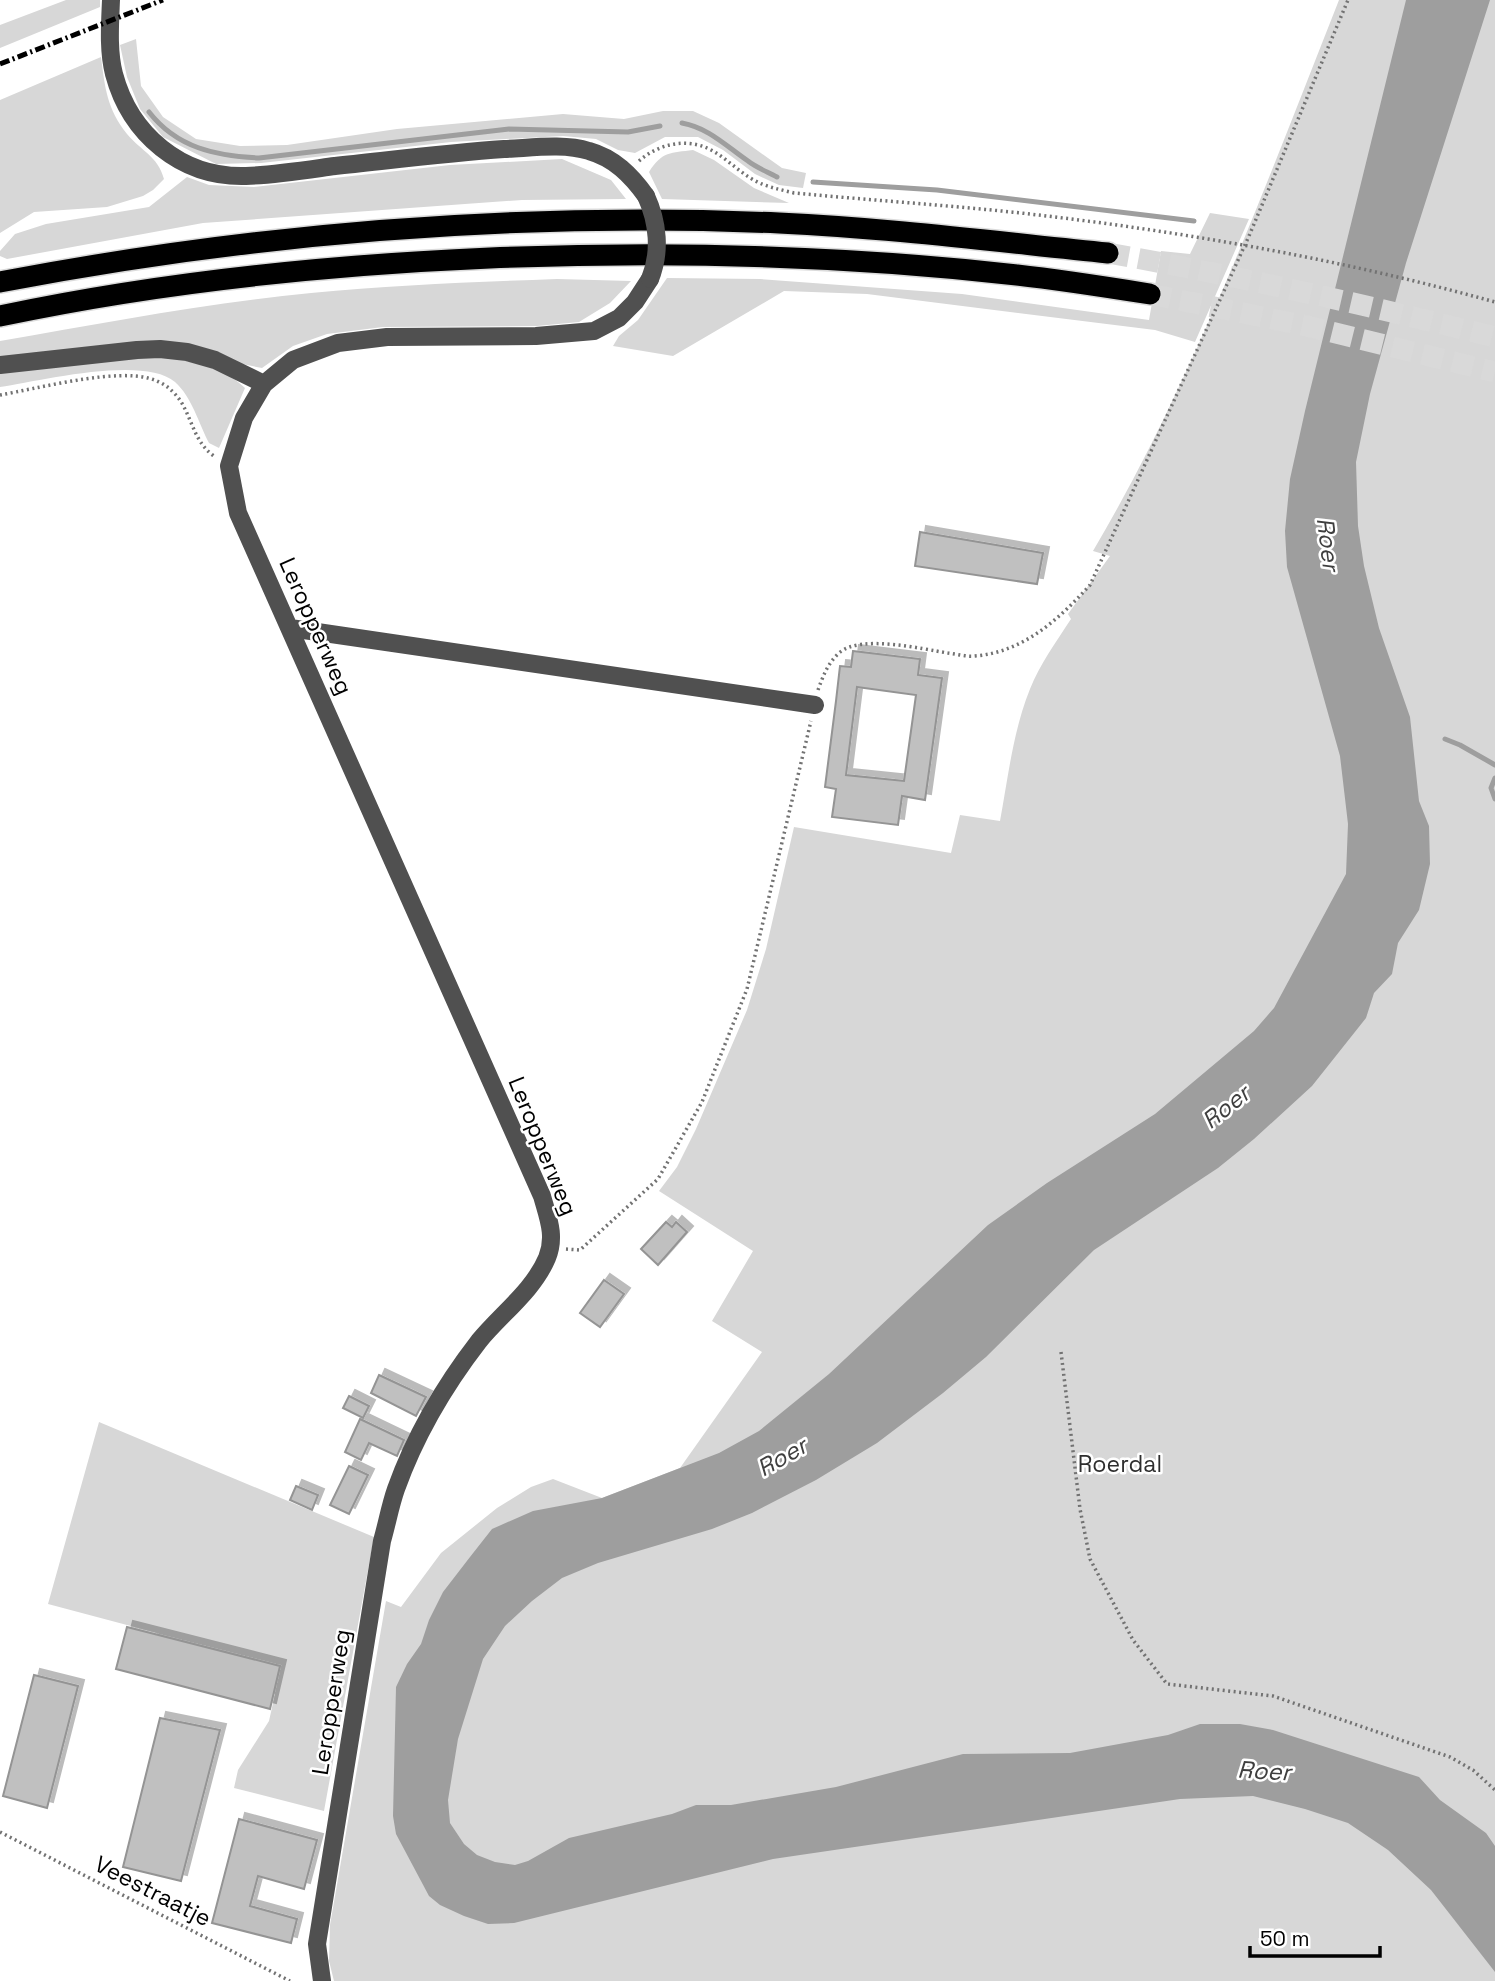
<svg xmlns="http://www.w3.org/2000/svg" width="1495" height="1981" viewBox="0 0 1495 1981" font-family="'Space Grotesk',sans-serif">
  <defs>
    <filter id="shadow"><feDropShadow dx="6" dy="-6" stdDeviation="0" flood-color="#0004"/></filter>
  </defs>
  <rect width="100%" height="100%" fill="#fff"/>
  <path fill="#d7d7d7" d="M66,0H100V7L0,48V25Z
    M1339,0H1495V1981H334L329,1961L330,1925L386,1601L401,1607L441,1553L497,1508L531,1487L553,1479L602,1498L680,1468L762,1352L712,1321L753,1251L659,1191L677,1167L696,1129L747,1010L766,949L794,827L951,853L960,815L1000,821C1008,778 1013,731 1030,689C1040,664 1056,642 1071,619L1068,614L1110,556L1093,551C1195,378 1265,187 1339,0Z
    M136,39L141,86L163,117L196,139L240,146L287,145L397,129L563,114L624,119L663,111H693L719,123L782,168L806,173L803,188L779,185L755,174L723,150L698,137H665L635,153L618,150L596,139L563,136L451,142L261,163L216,164L163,137L140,109L127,77L120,45Z
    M101,57C105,88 107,109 127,134C141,151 158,156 164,179L153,190L143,196L107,207L34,212L0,233V100Z
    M693,150L714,160L754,188L789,203L662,199L649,172C662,151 671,153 693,150Z
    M562,159L611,180L626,199L522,200L203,223L7,259L0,256V251L15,234L46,224L149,207L187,177L209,185L254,187L450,165Z
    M1210,213L1249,219L1195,342L1155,330L867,294L784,291L673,356L613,346L619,336L638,320L667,278L760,279L962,294L1149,320L1161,251L1190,254Z
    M557,279L631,281L610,303L579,322L537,326L383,327L327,334L293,346L262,368L242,364L203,348L0,362V341C103,323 207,303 311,293C393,285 475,282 557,279Z
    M146,354C178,359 221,364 245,388L219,448L209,443C199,424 192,397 175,382C144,355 39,381 0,387V370Z
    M99,1422L374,1537L324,1811L234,1788L238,1770L269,1721L275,1694L150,1657L157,1633L48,1604Z"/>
  <path fill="#9e9e9e" d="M1406,0H1490L1406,263L1370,394L1356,462L1358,526L1364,566L1379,628L1410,717L1419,801L1429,826L1430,864L1419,910L1398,943L1392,974L1374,993L1366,1018L1312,1086L1254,1139L1218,1168L1094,1250L986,1357L943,1393L877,1443L816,1480L752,1513L712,1529L598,1563L562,1578L532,1601L505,1626L483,1659L458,1739L448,1800L450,1823L464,1844L477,1855L495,1862L515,1865L528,1861L569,1838L672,1814L696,1805H731L836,1787L963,1754L1070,1753L1168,1735L1200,1724H1240L1273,1730L1419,1777L1440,1800L1486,1833L1495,1846V1972L1431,1890L1388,1850L1348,1823L1305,1809L1253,1796L1180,1799L773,1859L514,1923L488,1924L464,1916L440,1905L429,1896L396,1834L393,1816L396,1687L407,1664L421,1644L429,1620L443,1592L470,1557L492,1529L533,1511L602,1498L719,1453L759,1431L829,1374L988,1225L1047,1183L1155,1114L1254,1031L1274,1008L1346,874L1348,824L1340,756L1287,567L1285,531L1290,479L1305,411Z"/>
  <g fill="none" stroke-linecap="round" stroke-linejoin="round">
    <path stroke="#9e9e9e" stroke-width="5" d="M149,112C177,148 216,156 259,158L509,129L628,132L660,126
      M682,123C709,128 726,146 748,161C757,168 768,172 777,177
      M813,182L937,190L1194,221
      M1445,739L1460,745L1495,765
      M1495,778L1491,788L1495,799"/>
  </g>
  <path fill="#c0c0c0" stroke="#949494" stroke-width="2" fill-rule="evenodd" filter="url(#shadow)" d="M920,532L1043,553L1037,584L915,566Z
    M853,651L920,659L918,675L942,678L925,800L902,796L898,825L832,817L836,789L825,787L836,701L840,666L851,667ZM857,687L916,695L904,781L846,775Z
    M666,1222L672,1227L676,1222L687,1232L658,1265L641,1249Z
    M604,1280L624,1294L600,1327L580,1313Z
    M379,1375L426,1397L416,1416L371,1393Z
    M349,1396L369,1406L363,1418L343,1408Z
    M360,1419L404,1440L397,1456L369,1443L361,1460L345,1452Z
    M349,1466L368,1475L349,1514L330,1505Z
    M296,1486L318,1495L312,1510L290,1500Z
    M127,1627L280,1666L270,1709L116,1669Z
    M34,1675L78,1686L47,1808L3,1796Z
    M160,1718L220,1730L181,1881L123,1867Z
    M239,1819L317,1840L304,1889L258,1876L250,1906L297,1919L291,1943L212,1923Z"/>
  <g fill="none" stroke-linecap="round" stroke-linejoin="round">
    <path stroke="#d9d9d9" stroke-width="21" stroke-dasharray="21 10" stroke-linecap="butt" d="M1108,253C1238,276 1366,305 1495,337
      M1150,294L1307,326L1495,372"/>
    <defs>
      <path id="highway" d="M0,282C256,233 519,212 779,223C889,228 999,242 1108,253
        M0,316C161,282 326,265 490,258C665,251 842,255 1017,275C1062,280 1106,287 1150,294"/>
    </defs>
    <use href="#highway" stroke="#dbdbdb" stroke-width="24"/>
    <path stroke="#727272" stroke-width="3.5" stroke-dasharray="2 3.5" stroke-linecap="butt" d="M639,161C658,144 687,137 711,150C726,158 737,170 752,179C765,187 779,189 794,193C869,200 945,205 1021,213C1181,231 1340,259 1495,302
      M0,395C39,388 97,373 135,376C150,377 164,382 174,393C192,411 191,440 214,456
      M818,690C823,676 828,663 839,653C860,634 922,649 948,653C957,654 966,657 975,656C1024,652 1059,619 1090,585L1249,236L1348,0
      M566,1249L580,1250L658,1179L702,1102L747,989L811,721
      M1061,1352L1080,1509L1090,1559L1133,1640L1167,1684L1273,1696L1450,1757L1473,1770L1495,1790
      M0,1832L290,1981"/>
    <path stroke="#505050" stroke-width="18" d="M111,0C110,24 108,51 114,74C130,134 181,178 246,176C275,175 306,170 335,166C392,160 448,153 504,149C531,148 563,143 589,151C614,158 631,175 646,196
      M0,365L137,350L160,349L187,352L215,360L264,384
      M290,628L815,705
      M322,1981L317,1944L382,1541C387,1524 390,1506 396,1489C415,1436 445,1385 479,1341C501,1314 533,1291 547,1258C556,1236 548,1218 542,1196L238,513L229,466L244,418L264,384L293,360L338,343L387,337L536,336L594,331L619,318L635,302L650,279"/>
    <use href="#highway" stroke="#000" stroke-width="21"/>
    <path stroke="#000" stroke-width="5" stroke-dasharray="10 3.5 2 3.5" stroke-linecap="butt" d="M0,64L163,0"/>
    <path stroke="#505050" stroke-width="18" d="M646,196C658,222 661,252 650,279"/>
  </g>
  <g text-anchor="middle" stroke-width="5" stroke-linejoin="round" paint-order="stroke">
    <g font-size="23" fill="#000" stroke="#fff">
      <text transform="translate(316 626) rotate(66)" y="8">Leropperweg</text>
      <text transform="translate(543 1146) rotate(68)" y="8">Leropperweg</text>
      <text transform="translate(331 1702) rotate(-81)" y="8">Leropperweg</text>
      <text transform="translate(153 1891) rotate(27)" y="8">Veestraatje</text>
    </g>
    <g font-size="23" fill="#2e2e2e" stroke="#fff">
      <text x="1120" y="1472">Roerdal</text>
    </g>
    <g font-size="24" font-style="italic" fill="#3f3f3f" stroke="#fff">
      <text transform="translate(1328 544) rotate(83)" y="8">Roer</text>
      <text transform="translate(1226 1107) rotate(-39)" y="8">Roer</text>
      <text transform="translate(782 1457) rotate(-30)" y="8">Roer</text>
      <text transform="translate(1264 1771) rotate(3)" y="8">Roer</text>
    </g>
  </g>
  <path d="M1250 1946v10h130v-10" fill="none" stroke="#000000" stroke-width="3.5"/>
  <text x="1260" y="1946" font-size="21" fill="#000000" stroke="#ffffff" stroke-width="5" paint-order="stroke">50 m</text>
</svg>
